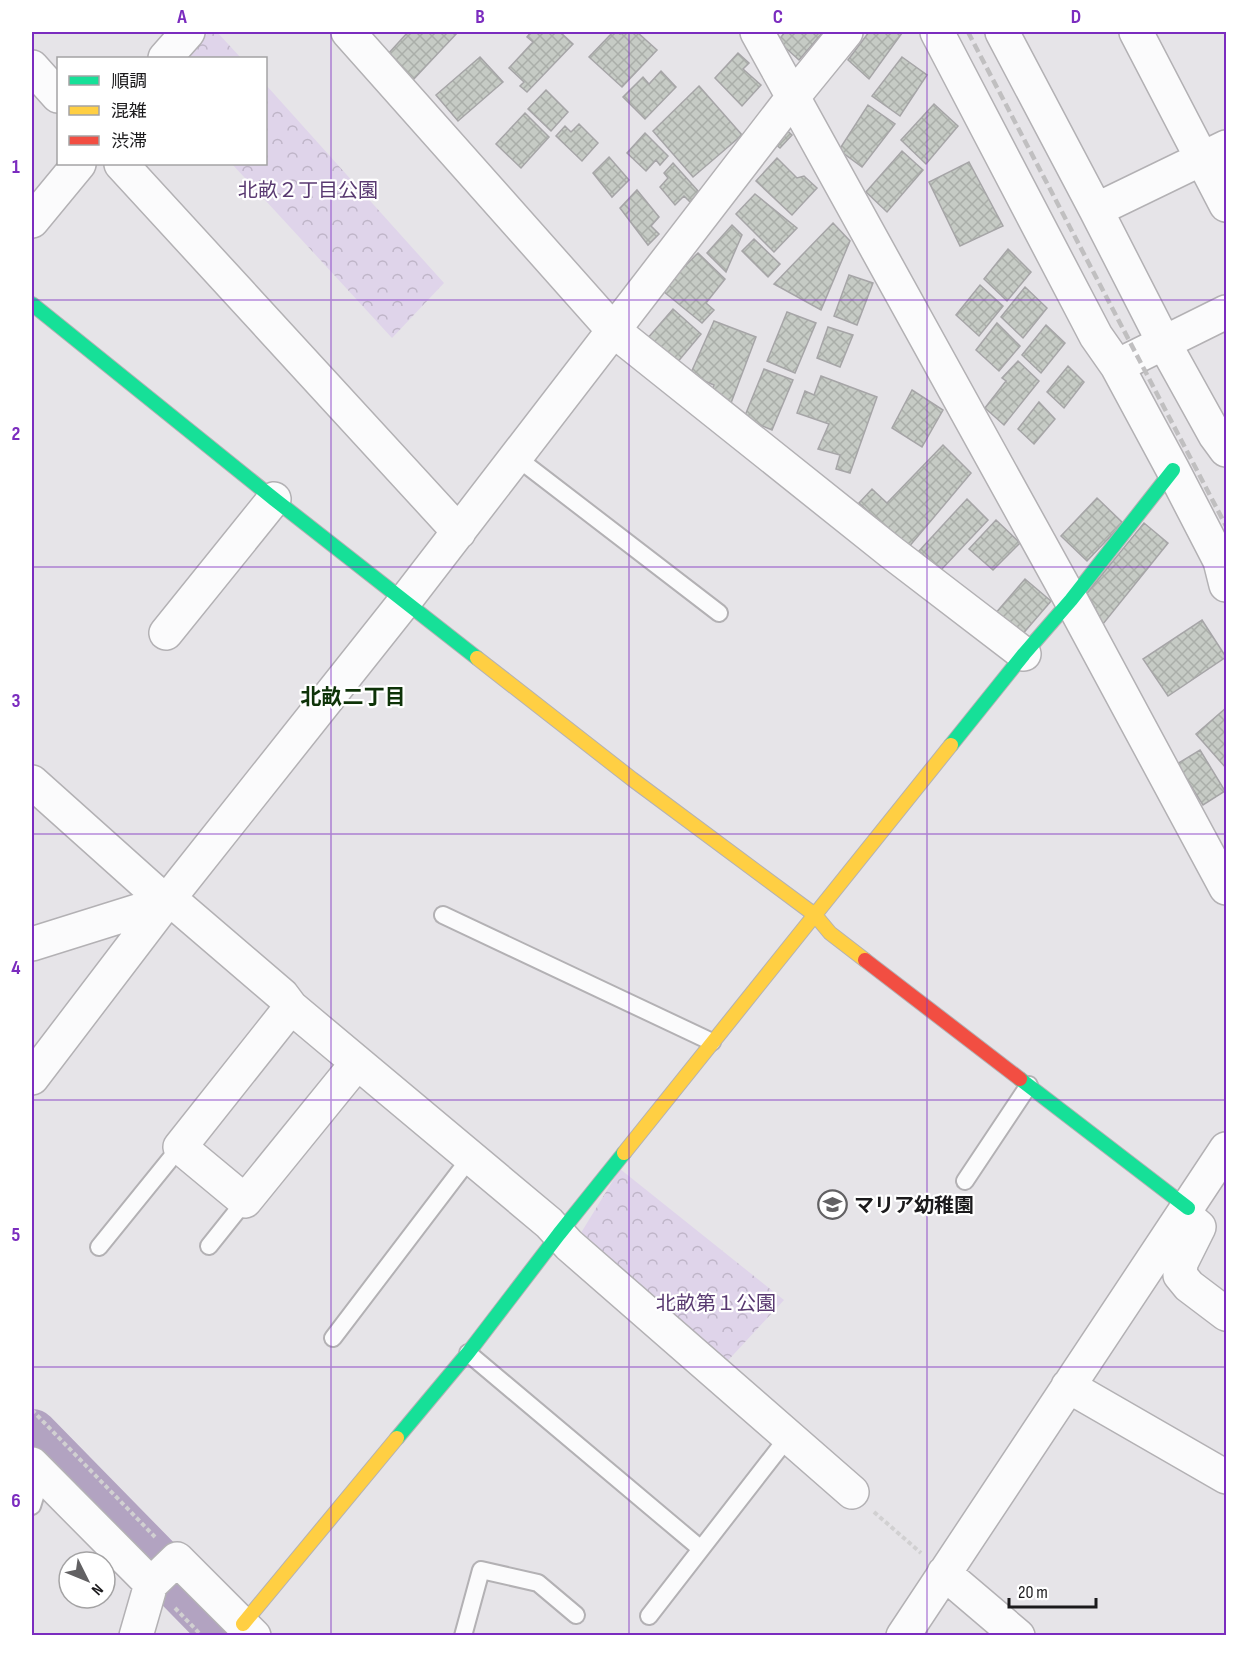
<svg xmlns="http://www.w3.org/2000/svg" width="1258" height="1667" viewBox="0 0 1258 1667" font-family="'Sofia Sans Condensed','Noto Sans JP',sans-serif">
  <defs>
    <pattern id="park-crowns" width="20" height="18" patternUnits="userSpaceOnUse" patternTransform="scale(1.5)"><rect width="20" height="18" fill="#dfd4ea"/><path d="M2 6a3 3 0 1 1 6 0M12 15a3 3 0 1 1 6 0" fill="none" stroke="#bfb5c8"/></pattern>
    <pattern id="building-cross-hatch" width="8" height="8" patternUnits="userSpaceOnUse" patternTransform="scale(1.5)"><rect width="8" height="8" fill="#c6cbc5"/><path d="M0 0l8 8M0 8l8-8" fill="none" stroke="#aaaea9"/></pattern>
  </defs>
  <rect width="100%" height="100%" fill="#e6e4e8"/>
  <path fill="url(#park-crowns)" d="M209,32H217L241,58H185Z
    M266,85L444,283L392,338L232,164H266Z
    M620,1169L784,1300L722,1367L576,1241Z"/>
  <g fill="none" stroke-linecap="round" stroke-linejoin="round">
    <path stroke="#b2a3c1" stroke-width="52" d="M32,1435L229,1636"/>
  </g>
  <path fill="url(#building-cross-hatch)" stroke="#a6a5a7" stroke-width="1.5" d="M408,32H458L413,80L388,54Z
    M531,32H560L573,44L527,92L520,86L524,82L509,68L533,42L527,37Z
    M613,32H617L620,34L622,32H637L657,50L622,87L589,57Z
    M785,32H823L799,60L778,41Z
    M869,32H900L902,33L869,79L848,60Z
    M738,53L749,63L743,69L761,85L742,106L715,78Z
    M480,57L503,82L458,121L436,95Z
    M902,57L927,75L900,116L872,96Z
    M661,71L676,87L645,119L623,97L643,77L649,84Z
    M699,86L742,135L693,177L653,131Z
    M546,90L568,112L551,131L528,109Z
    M934,104L958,126L926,164L901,140Z
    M868,105L895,124L862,167L839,150Z
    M525,113L549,137L521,168L496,144Z
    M579,124L598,143L582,161L556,136L565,126L571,132Z
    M782,126L792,135L780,148L770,140Z
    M645,133L668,156L660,165L656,160L646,171L627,153Z
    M902,151L923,170L887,212L866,192Z
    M609,157L629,180L612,197L593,173Z
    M777,158L797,178L804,176L817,188L792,215L756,181Z
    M969,162L1003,226L960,246L929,182Z
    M673,163L699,192L690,202L684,196L675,205L660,187L668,178L664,173Z
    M637,190L659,217L651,226L659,234L648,245L620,208Z
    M755,194L797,228L774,252L736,214Z
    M833,223L850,241L821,310L774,284Z
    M732,225L742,235L726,272L707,253Z
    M754,239L780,264L768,277L742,251Z
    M1008,249L1031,272L1007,301L984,279Z
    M698,253L725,279L706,303L714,310L702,323L658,287L677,264L682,269Z
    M849,275L873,283L857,325L834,316Z
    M980,285L1003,306L979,336L956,315Z
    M1025,287L1047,308L1023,338L1001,317Z
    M673,309L701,334L676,364L647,339Z
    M787,312L816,323L795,373L767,361Z
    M714,321L756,337L731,403L711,395L714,385L690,375Z
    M997,323L1020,346L999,371L976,350Z
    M1046,325L1065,343L1041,373L1022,355Z
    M828,327L853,335L840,367L817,358Z
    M1018,361L1039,381L1004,425L985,408L1006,381L1002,378Z
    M1068,366L1084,382L1064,408L1047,392Z
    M764,369L793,380L772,430L744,418Z
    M821,376L877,397L850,473L836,469L840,455L818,449L829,424L797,413L805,391L814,395Z
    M912,390L943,410L922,447L892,428Z
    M1039,402L1055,419L1034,444L1018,429Z
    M943,445L971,473L908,548L859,503L872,489L887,503Z
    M1097,498L1123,523L1087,561L1061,536Z
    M967,499L988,520L940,571L919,551Z
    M996,520L1020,543L993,570L969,549Z
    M1144,523L1168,543L1103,624L1087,593Z
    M1025,579L1051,601L1021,636L995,614Z
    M1202,620L1226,657L1168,696L1143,659Z
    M1226,708V768L1196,734Z
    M1200,750L1225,791L1203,805L1177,764Z"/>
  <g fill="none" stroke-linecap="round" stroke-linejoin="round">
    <defs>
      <path id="lane" d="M516,457L719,613
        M443,915L712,1042
        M965,1181L1029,1085
        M209,1246L245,1201
        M99,1247L180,1147
        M333,1338L470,1158
        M468,1353L701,1549
        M32,1506L42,1474
        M649,1616L788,1437
        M463,1636L481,1570L538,1583L576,1615"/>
      <path id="street" d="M348,32L613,330L891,552L1024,654
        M757,32L1071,600L1226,888
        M937,32L1096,336L1117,366L1173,470L1220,561L1226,585
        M1002,32L1096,210L1164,343L1215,435L1226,450
        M1136,32L1226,205
        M165,58L188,32
        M32,67L58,96
        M121,164L459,532
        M1096,210L1226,147
        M32,221L79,164
        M1117,366L1226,312
        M166,633L274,499
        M32,782L166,902L177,905L282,995L291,1007L549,1223L569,1245L852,1492
        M32,944L166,902
        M291,1007L180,1147L245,1201L357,1063
        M32,1078L166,902L405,601L793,97L846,32
        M1184,1214L1199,1227L1181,1263L1180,1275L1189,1286L1226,1314
        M1068,1386L1226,1477
        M32,1464L151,1584
        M944,1573L1018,1636
        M136,1636L151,1584L177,1559L254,1636
        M903,1636L1226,1149"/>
      <path id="fast" d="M32,304L274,499L477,658
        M951,745L1024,654L1071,600L1173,470
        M1020,1079L1188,1208
        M397,1438L468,1353L559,1234L624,1153"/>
      <path id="slow" d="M477,658L632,779L815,915L830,933L865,960
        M624,1153L951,745
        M243,1624L397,1438"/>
      <path id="jam" d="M865,960L1020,1079"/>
    </defs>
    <use href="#lane" stroke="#b3b1b4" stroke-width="20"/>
    <use href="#street" stroke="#b3b1b4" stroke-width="36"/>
    <use href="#fast" stroke="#b3b1b4" stroke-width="16"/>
    <use href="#slow" stroke="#b3b1b4" stroke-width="16"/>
    <use href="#jam" stroke="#b3b1b4" stroke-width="16"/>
    <path stroke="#d1d0d1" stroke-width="4" stroke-dasharray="4.5 3" stroke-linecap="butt" d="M32,1410L155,1537
      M874,1512L921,1553
      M175,1608L202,1636"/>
    <use href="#lane" stroke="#fbfbfc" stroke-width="16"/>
    <use href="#street" stroke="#fbfbfc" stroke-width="33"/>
    <use href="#fast" stroke="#16e098" stroke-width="14"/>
    <use href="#slow" stroke="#ffcf43" stroke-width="14"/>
    <use href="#jam" stroke="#f24e42" stroke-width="14"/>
    <path stroke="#c0bfc0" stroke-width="4.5" stroke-dasharray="9 4.5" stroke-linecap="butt" d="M968,32L1226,526"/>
  </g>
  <path fill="none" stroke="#7b2cbf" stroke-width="1.5" stroke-opacity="0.55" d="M331,32V1636M629,32V1636M927,32V1636M32,300H1226M32,567H1226M32,834H1226M32,1100H1226M32,1367H1226"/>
  <defs>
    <symbol id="school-ring" viewBox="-11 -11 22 22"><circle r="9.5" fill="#fff" stroke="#626163" stroke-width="1.5"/><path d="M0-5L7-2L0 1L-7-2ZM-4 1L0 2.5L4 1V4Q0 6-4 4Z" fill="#626163"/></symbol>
  </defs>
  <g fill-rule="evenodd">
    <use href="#school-ring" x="816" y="1188" width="33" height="33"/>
  </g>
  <g text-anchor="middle" stroke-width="4.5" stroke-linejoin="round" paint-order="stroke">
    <g font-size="20" fill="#593a71" stroke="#fff">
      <text x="308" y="197">北畝２丁目公園</text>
      <text x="716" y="1310">北畝第１公園</text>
    </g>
    <g font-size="20" font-weight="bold" fill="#1b1a1c" stroke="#fff" text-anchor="start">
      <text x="854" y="1212">マリア幼稚園</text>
    </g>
    <g font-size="21" font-weight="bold" fill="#0e3308" stroke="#fff">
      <text x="353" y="704">北畝二丁目</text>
    </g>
  </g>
  <rect width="1258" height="1667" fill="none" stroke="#ffffff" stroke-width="66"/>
  <rect x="57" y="57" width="210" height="108" fill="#ffffff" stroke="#a4a3a4" stroke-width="1.5"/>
  <rect x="69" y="76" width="30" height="9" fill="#16e098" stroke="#a4a3a4" stroke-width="1.5"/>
  <text x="111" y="87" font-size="18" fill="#1b1a1c">順調</text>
  <rect x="69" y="106" width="30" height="9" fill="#ffcf43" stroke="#a4a3a4" stroke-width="1.5"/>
  <text x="111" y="117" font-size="18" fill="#1b1a1c">混雑</text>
  <rect x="69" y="136" width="30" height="9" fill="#f24e42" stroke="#a4a3a4" stroke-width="1.5"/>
  <text x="111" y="147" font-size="18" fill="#1b1a1c">渋滞</text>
  <g transform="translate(87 1580) rotate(133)"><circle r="28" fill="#ffffff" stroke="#a4a3a4" stroke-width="1.5"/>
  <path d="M0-4.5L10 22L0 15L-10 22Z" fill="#626163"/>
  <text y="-9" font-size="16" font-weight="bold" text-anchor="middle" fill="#1b1a1c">N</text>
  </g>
  <path d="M1009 1598v9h87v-9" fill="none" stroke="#1b1a1c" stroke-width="3"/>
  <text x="1018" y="1598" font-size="18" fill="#1b1a1c" stroke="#ffffff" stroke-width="4.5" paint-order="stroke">20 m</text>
  <rect x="33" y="33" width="1192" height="1601" fill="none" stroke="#7b2cbf" stroke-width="2"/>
  <g font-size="20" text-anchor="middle" font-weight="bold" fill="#7b2cbf">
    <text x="182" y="23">A</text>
    <text x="480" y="23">B</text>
    <text x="778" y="23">C</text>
    <text x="1076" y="23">D</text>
    <text x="16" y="173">1</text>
    <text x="16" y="440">2</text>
    <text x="16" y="707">3</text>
    <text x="16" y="974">4</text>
    <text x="16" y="1241">5</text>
    <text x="16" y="1507">6</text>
  </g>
</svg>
